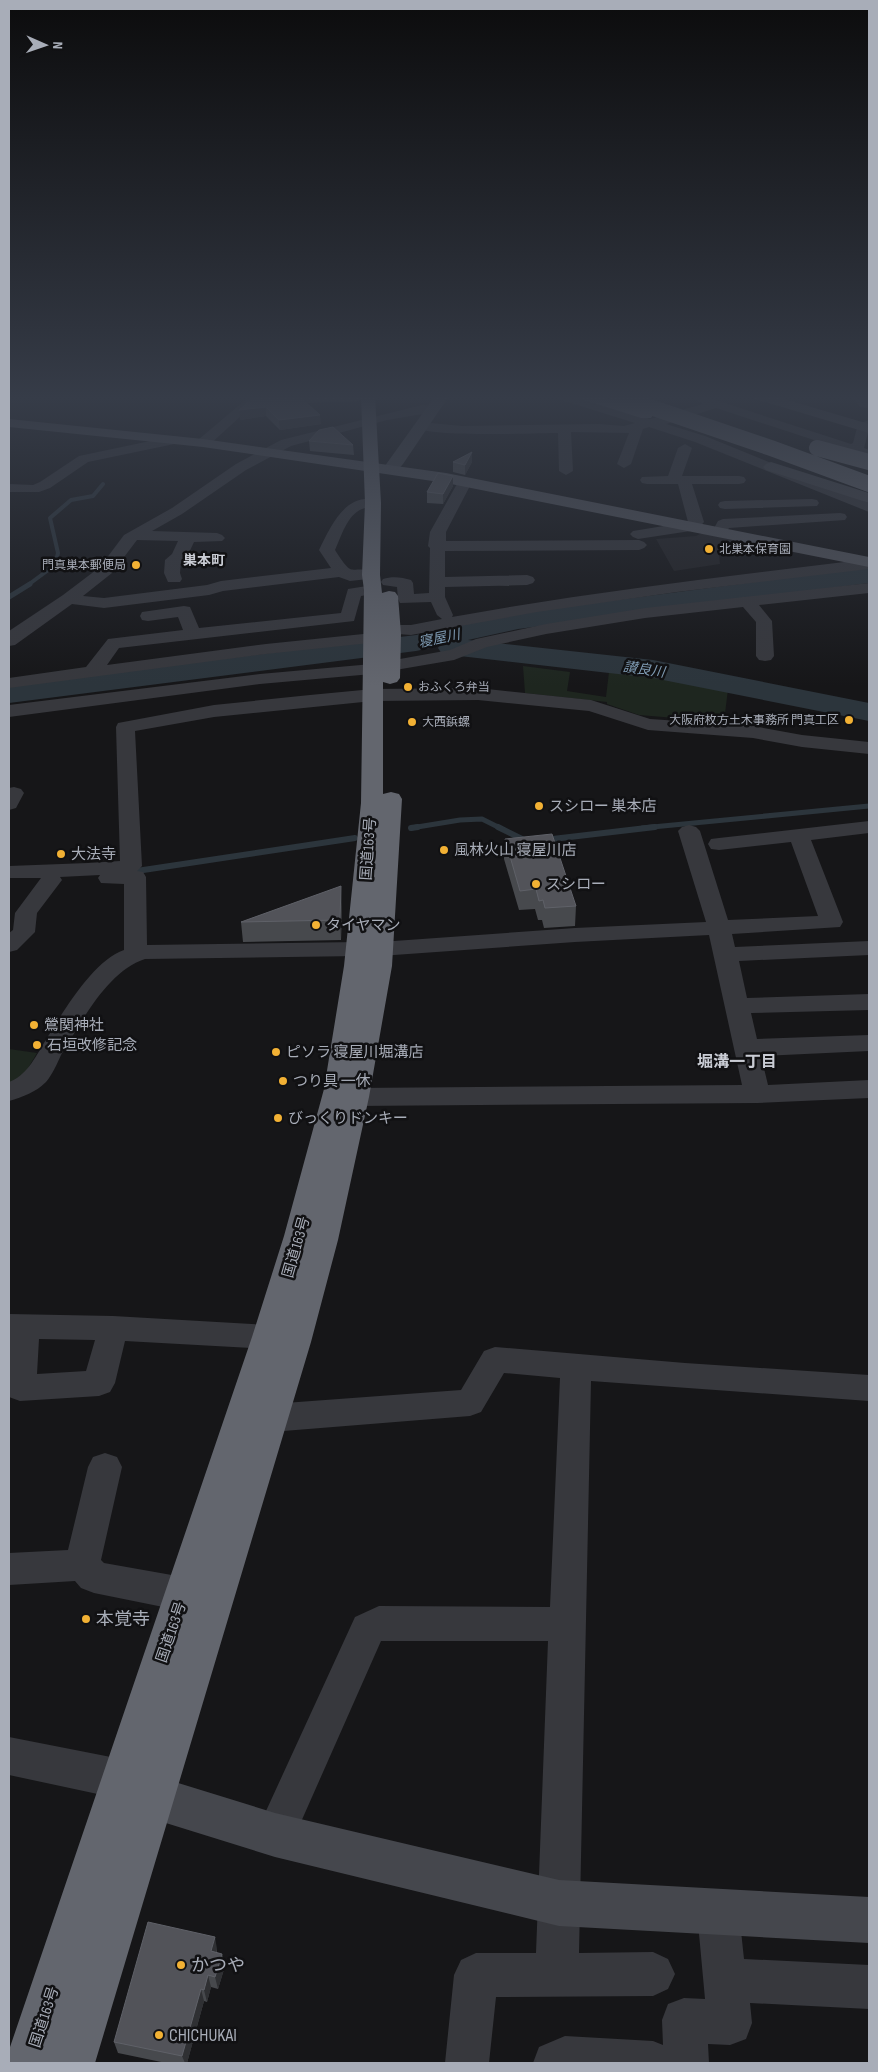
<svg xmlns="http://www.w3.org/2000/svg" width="878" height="2072" viewBox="0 0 878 2072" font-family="'Sofia Sans Condensed','Noto Sans JP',sans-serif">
  <rect width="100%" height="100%" fill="#161618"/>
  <path fill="#222225" d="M702,533L760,546L754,552L740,556L719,555L720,564L674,571L656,539L696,536Z"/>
  <path fill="#1e261f" d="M523,666L570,672L567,691L606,697L609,672L658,675L728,689L724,722L639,715L607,704V702L525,693Z
    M9,1049L37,1053L21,1080L9,1087Z"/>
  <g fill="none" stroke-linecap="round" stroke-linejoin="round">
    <path stroke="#2c353c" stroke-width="4" d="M28,585L55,565L58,553L50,518L71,500L93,496L103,484"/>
    <path stroke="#2c353c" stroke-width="5" d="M9,597L30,584
      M411,828L460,820L482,819L500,828
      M642,828L869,806"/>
    <path stroke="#2c353c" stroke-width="6" d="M498,827L526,841
      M411,828L418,827
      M544,840L655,827
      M130,872L355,838"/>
    <path fill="#2c353c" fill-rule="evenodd" d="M869,567V583L518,629L468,640L653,660L869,703V721L653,678L442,654L438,648L439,646L416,651L9,703V685L416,635L518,613Z"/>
    <path fill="#37383d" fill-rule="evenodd" d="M250,396H263L208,446H198L196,443L198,440Z
      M556,396H574L650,419L703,404L695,399L697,396H703L851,444L853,443L858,424L869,420V429L864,448L869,450V458L716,408L666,424L705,436L869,503V512L695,442L649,427L643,429L631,464L624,468L617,464L629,433L571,432L573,471L566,475L559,471L558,433C536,433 424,438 413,426L420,422L462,426L599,424L624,426L635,423L558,399Z
      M852,396H864L869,400V408L860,407Z
      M422,405L435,406L436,409L435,412L387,420L291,446L246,470L182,514L152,531L217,533L222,535L225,538L222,541L194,542L187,557L181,562L180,573L182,579L180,582H168L164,573L165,560L172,554L178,541L137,540L112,573L83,596L104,598L207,585L221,581L331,568L319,550C331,526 345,492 378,500L380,503L378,506C373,507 367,507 362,509C347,515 341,537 335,550C355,581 348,564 377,572L379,575L377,578L350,581L339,577L223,591L209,595L104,608L72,604L15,645L9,646V631L63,595L100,567L124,535L172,508L236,464L281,440Z
      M174,436L179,437L181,440L179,443L88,462L50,488L39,492H9V484L33,485L40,482L79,456Z
      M685,444L692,448L682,476H739L744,477L746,480L744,483L739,484H692L704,522L697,530L638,539L633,537L630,534L633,531L688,522L678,484H647L642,483L640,480L642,477L668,476L678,448Z
      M465,478L470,479L472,482L446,532V541L639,540L644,542L647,545L644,548L639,550L445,551V577L527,575L533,577L535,580L533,583L527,585L445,587V597L453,615L452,617C590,592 729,576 869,559V569L677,592L537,612L411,635L385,633L382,629L385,625H411L442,619L437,615L431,602L400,603L398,599L397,587L383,585L381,582L383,579C392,576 402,577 411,580L413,583L414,594L429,593L430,548L428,546L430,532L458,482L460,479Z
      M812,499L817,500L819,503L817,506L725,509L720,508L718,505L720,502L725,501Z
      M840,513L845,514L847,517L845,520L729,528L725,535H715L712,532L718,521L723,519Z
      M869,583V593L759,605L772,621L774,656L771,660L765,661L759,660L756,656V622L743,607L645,618L546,634L487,647L454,660L372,674L260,684L9,717V705L260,674L372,664L450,650L476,639L546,624L645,608Z
      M373,585L379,587L381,590L379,593L361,596L354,621L119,648L107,665L266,644L373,633L379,634L382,638L379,642L266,654L9,688V678L86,667L108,639L183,630L178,617L148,621L142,620L140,616L142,612L184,606L190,607L199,628L341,613L348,589Z
      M478,688L591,700L650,719L753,726L802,735L869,742V754L802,747L753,738L648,730L589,711L478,700L373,701L214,717L135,731L142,866L137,871L143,872L146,877L147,945L359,942L367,944L370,947L372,944L380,942L575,928L706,922L678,831L682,827L689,825L696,827L700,831L728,920L818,916L791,842L719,850L711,849L708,844L711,839L719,838L869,821V833L811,840L843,922L840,927L732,934L735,947L869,941V955L739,961L747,998L869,994V1010L751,1013L757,1039L869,1035V1051L761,1056L768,1085L869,1080V1098L757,1103L355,1106L346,1103L342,1097L346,1091L355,1088L742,1085L709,935L575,942L380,956L372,954L369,951L367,954L359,956L145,959C107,971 81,1023 61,1055C57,1064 52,1075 46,1082C36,1092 23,1097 9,1101V1082C26,1076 35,1058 44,1043C61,1015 93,960 124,950V884L101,883L98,878L100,875L60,877L62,880L37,913L35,932L17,950L9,952V933L13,930L15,913L41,878H9V866L88,863L120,861L116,727L118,723L214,705L310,695L373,689Z
      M14,787L21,789L24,793L16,808L9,810V788Z
      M9,1314L113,1316L269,1325L280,1328L284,1337L280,1346L269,1349L125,1341L115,1383L110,1392L99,1396L20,1401L9,1397ZM39,1339L95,1340L86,1371L37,1374Z
      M495,1347L685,1363L869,1375V1401L591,1381L579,1953L653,1952L668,1959L675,1974L668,1989L653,1996L496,1997L489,2063H445L454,1975L461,1960L476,1953H536L548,1641H381L289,1849L275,1855L261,1849L255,1835L355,1617L379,1606L550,1607L560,1378L504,1373L481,1412L470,1416L271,1432L260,1428L255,1418L260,1408L271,1404L461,1390L484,1351Z
      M105,1453L117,1457L122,1467L101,1560L104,1563L183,1577L196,1582L201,1594L196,1606L183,1611L94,1593L81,1588L75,1581L9,1585V1553L68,1550L88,1467L93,1457Z
      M9,1737L121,1759L135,1765L141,1779L135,1793L121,1799L9,1775Z
      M718,1891L733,1897L739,1912L744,1959L869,1965V2009L750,2003L752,2023L746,2039L730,2045L708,2044L709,2063H533L539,2047L565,2036L653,2041L663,2045L662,2020L668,2004L684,1998L705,1999L697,1912L703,1897Z"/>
    <path fill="#45474d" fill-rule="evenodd" d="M435,396H449L403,464L395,473H385L382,470Z
      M753,396H774L869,424V433L755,399Z
      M771,462L869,493V503L766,470L763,467L766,464Z
      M139,1767L162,1778L275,1813L559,1880L869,1897V1943L559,1926L275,1857L153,1819L124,1804L117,1789L124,1774Z"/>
    <path fill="#53555c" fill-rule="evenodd" d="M9,419L203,439L446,473L869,557V567L446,483L203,447L9,427Z"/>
    <path fill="#63666e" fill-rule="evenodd" d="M361,396H375L381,503L380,575L382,593L389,591L395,592L398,596L401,634L400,678L397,682L390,684L383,682V794L391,792L399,794L402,799L392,966L369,1097L338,1240L311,1342L95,2063H9V2050L252,1337L284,1236L324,1089L344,966L361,803L364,590L362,575L365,503Z
      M579,396H599L651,412L653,415L651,418H641L581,399Z"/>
    <path stroke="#63666e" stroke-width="16" d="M618,396L771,448L869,484
      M817,448L869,462"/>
  </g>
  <path fill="#47494d" d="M256,396H360L359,401L307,403L321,424L280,430L266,416L240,420Z
    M309,441L353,445L354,455L310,451Z
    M453,462H472L465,475L453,472Z
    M453,476V486L443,504L427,503V492Z
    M505,839L576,906L575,926L544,928L542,920H538L535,909L519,910L504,859Z
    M342,906L341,940L243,942L241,922Z
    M217,1949V1953L222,1954L225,1966L218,1989L211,1987L207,2002L204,2001L187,2063H166L118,2053L114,2042Z"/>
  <path fill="#2f3033" d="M266,407V416L240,420L239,410Z
    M320,415L321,424L280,430L279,420Z
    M472,452V462L465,475V465Z
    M453,476V486L443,504V494Z
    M341,886L342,906L341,940L340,920Z
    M215,1937L217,1949L214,1963L211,1951Z
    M222,1954L225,1966L218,1989L215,1977Z
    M208,1975L211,1987L207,2002L204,1990Z
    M201,1989L204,2001L187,2063H185L182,2056Z"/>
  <path fill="#525359" stroke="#5f6168" d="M256,396H299L320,415L279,420L266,407L239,410Z
    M333,427L353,445L309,441L319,430Z
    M472,452L465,465L453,462Z
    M438,473L453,476L443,494L427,492Z
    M552,834L576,906L545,908L543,900L539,901L536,889L520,891L505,839Z
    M341,886L340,920L241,922Z
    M148,1922L215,1937L211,1951L222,1954L215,1977L208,1975L204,1990L201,1989L182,2056L114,2042Z"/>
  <linearGradient id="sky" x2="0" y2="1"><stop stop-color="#0c0c0d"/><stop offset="0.58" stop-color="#363c48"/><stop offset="1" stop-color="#363c48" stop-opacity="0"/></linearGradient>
  <rect width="878" height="686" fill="url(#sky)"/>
  <g fill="#f2b134" stroke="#111113" stroke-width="2">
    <circle cx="709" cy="549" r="5"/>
    <circle cx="136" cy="565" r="5"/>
    <circle cx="408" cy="687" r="5"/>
    <circle cx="849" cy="720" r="5"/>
    <circle cx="412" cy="722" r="5"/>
    <circle cx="539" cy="806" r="5"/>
    <circle cx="444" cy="850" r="5"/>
    <circle cx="61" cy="854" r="5"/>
    <circle cx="536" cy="884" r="5"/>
    <circle cx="316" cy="925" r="5"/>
    <circle cx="34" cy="1025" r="5"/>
    <circle cx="37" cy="1045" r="5"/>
    <circle cx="276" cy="1052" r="5"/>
    <circle cx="283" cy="1081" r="5"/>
    <circle cx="278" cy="1118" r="5"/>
    <circle cx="86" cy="1619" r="5"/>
    <circle cx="181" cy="1965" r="5"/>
    <circle cx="159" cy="2035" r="5"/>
  </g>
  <g text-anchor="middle" stroke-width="5" stroke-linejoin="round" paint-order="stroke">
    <g font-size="12" fill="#a8adb8" stroke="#111113" text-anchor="start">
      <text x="719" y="553">北巣本保育園</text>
      <text x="126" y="569" text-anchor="end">門真巣本郵便局</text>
      <text x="418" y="691">おふくろ弁当</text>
      <text x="839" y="724" text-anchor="end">大阪府枚方土木事務所 門真工区</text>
      <text x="422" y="726">大西鋲螺</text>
    </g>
    <g font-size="14" font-weight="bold" fill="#c9ccd4" stroke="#111113">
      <text x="204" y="565">巣本町</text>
    </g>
    <g font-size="14" font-style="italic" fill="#7f9bb3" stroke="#111113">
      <text transform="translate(439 638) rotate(-12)" y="5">寝屋川</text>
      <text transform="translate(644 669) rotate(8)" y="5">讃良川</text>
    </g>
    <g font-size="15" fill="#a8adb8" stroke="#111113" text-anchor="start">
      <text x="549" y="811">スシロー 巣本店</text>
      <text x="454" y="855">風林火山 寝屋川店</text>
      <text x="71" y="859">大法寺</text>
      <text x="546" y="889">スシロー</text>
      <text x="326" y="930">タイヤマン</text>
      <text x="44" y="1030">鶯関神社</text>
      <text x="47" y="1050">石垣改修記念</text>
      <text x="286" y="1057">ピソラ 寝屋川堀溝店</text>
      <text x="293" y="1086">つり具 一休</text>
      <text x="288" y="1123">びっくりドンキー</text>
    </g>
    <g font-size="15" fill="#a8adb8" stroke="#111113">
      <text transform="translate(368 849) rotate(-86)" y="5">国道163号</text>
      <text transform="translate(296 1247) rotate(-74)" y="5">国道163号</text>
      <text transform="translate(171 1632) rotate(-71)" y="5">国道163号</text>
      <text transform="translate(44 2017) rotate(-72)" y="5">国道163号</text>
    </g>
    <g font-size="16" font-weight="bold" fill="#c9ccd4" stroke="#111113">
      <text x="737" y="1067">堀溝一丁目</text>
    </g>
    <g font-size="18" fill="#a8adb8" stroke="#111113" text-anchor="start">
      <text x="96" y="1625">本覚寺</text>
      <text x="191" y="1971">かつや</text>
      <text x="169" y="2041">CHICHUKAI</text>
    </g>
  </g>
  <rect width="878" height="2072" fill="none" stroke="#a8adb8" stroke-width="20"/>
  <g transform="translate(45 45) rotate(92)" stroke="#111113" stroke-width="4" paint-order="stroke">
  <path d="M0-4L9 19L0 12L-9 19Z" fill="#a8adb8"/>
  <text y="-8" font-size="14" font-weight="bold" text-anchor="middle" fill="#a8adb8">N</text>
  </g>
</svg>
